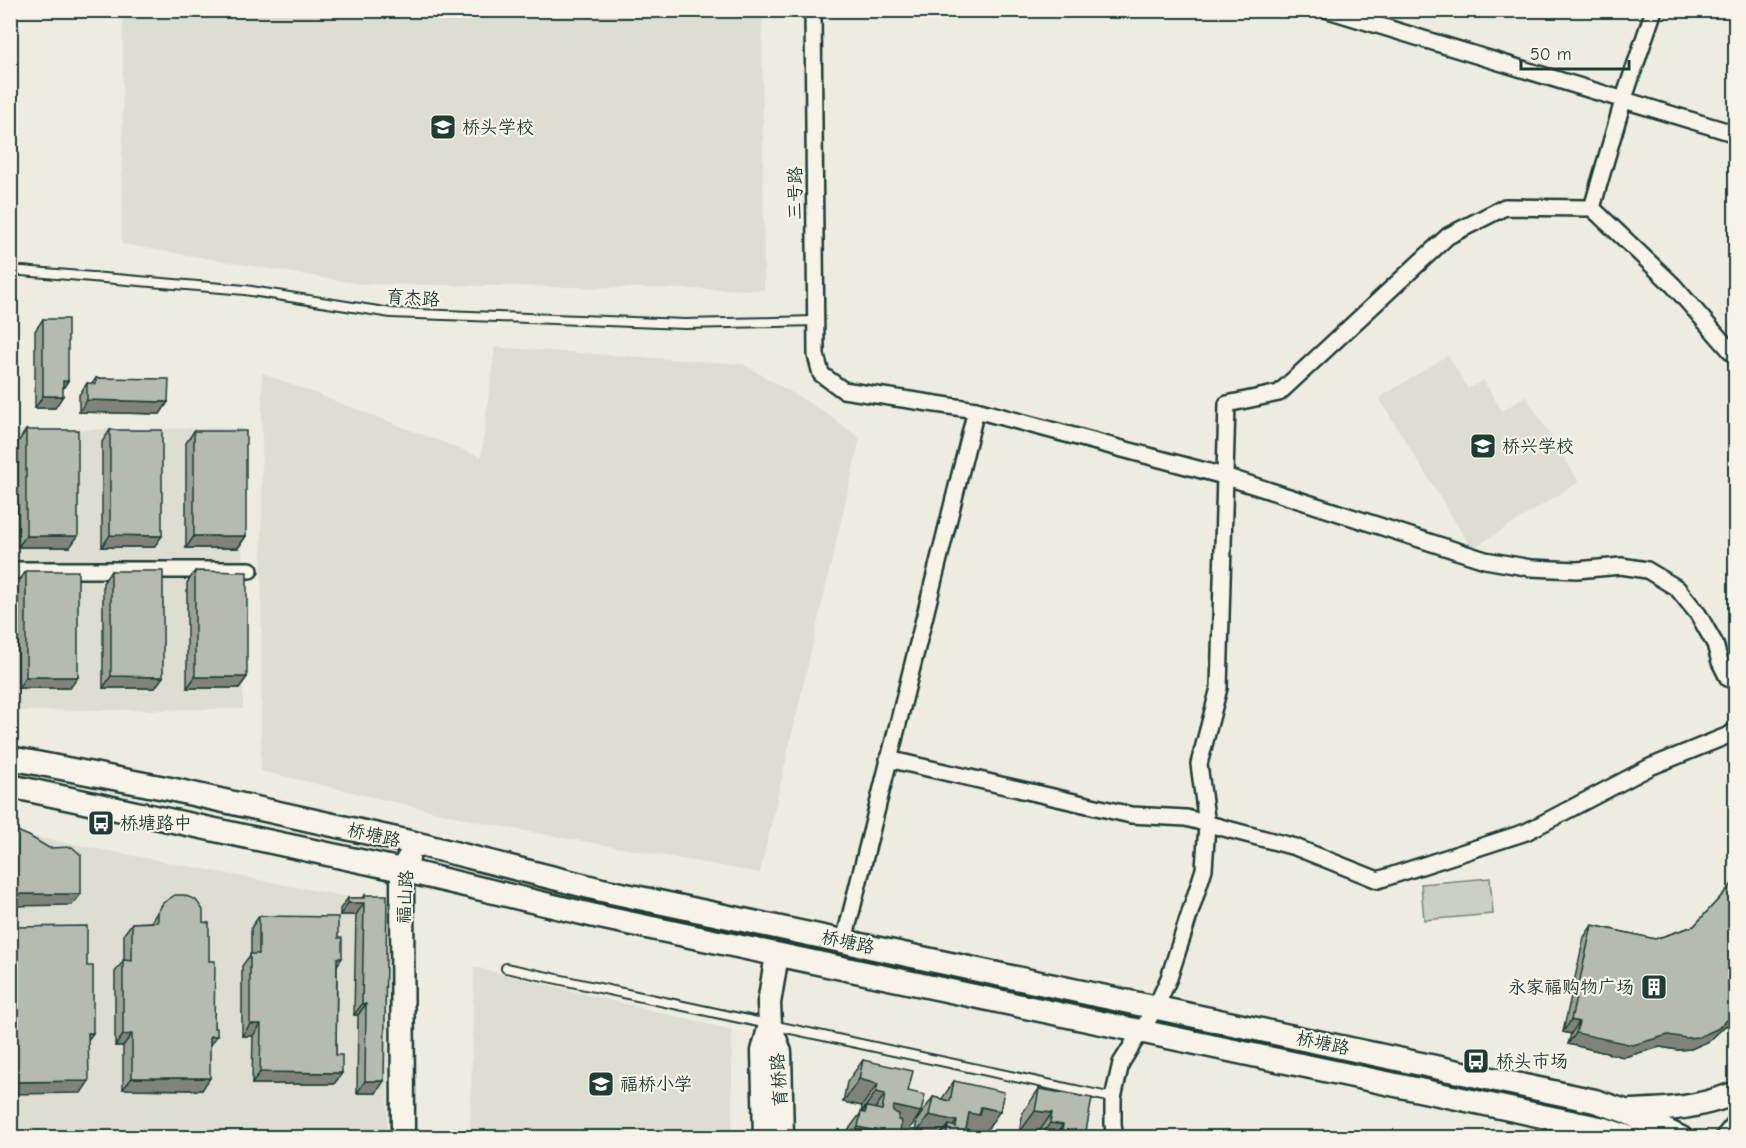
<svg xmlns="http://www.w3.org/2000/svg" width="1746" height="1148" viewBox="0 0 1746 1148" font-family="'Comic Neue','LXGW WenKai TC',sans-serif">
  <rect width="100%" height="100%" fill="#eeece1"/>
  <filter id="ink" filterUnits="userSpaceOnUse"><feTurbulence type="fractalNoise" baseFrequency=".0167" numOctaves="2"/><feDisplacementMap in="SourceGraphic" scale="12" xChannelSelector="R" yChannelSelector="G"/><feConvolveMatrix kernelMatrix="1 2 1 2 8 2 1 2 1" color-interpolation-filters="sRGB"/></filter>
  <g filter="url(#ink)">
    <path fill="#ddddd2" d="M123,11H762L764,290L359,284L122,244Z
      M495,347L743,364L821,410L860,438L760,873L493,825L261,771L262,373L481,457Z
      M1448,355L1468,389L1483,380L1502,411L1526,396L1579,482L1472,549L1379,398Z
      M242,428L243,709L11,711L10,430Z
      M10,832L390,905L387,1137H11Z
      M474,967L732,1030V1137H470Z"/>
    <path fill="#cccfc4" stroke="#76867c" stroke-width="1.5" d="M1490,878L1493,914L1424,920L1421,884Z"/>
    <g fill="none" stroke-linecap="round" stroke-linejoin="round">
      <defs>
        <path id="lane" d="M10,270L245,290L391,313L685,324L815,321
          M506,968L1113,1098"/>
        <path id="street" d="M813,10L816,355L821,374L843,390L976,410L1224,476L1485,560L1531,568L1577,570L1621,566L1647,570L1677,588L1698,614L1715,644L1720,662L1728,678L1736,682
          M1328,10L1736,134
          M1592,208L1673,285L1736,357
          M10,570H250
          M888,759L1131,815L1186,818L1295,847L1378,880L1526,832L1650,767L1729,735L1736,730
          M844,941L976,410
          M1115,1138L1113,1124V1098L1121,1063L1156,1007L1169,978L1204,869L1207,825L1199,764L1219,688L1227,404L1279,393L1448,236L1505,207L1592,208L1623,101L1654,10"/>
        <path id="secondary" d="M10,758L170,789L414,843L602,890L1595,1101L1625,1111L1681,1138
          M10,786L402,870L595,916L1604,1129L1630,1138
          M777,955L769,1003L770,1025L780,1052L782,1138
          M1631,1111C1672,1109 1697,1108 1736,1093
          M403,1138L402,870L408,859
          M765,1138L763,1051L770,1025
          M1727,1138L1736,1127"/>
      </defs>
      <use href="#lane" stroke="#1f3d34" stroke-width="12"/>
      <use href="#street" stroke="#1f3d34" stroke-width="20"/>
      <use href="#secondary" stroke="#1f3d34" stroke-width="27"/>
      <use href="#lane" stroke="#f7f3e8" stroke-width="8"/>
      <use href="#street" stroke="#f7f3e8" stroke-width="15"/>
      <use href="#secondary" stroke="#f7f3e8" stroke-width="22"/>
    </g>
    <path fill="#9ca197" stroke="#1f3d34" stroke-width="1.5" d="M43,319L63,388L55,408H35V331Z
      M96,378L168,402L160,414L79,412V395L87,383L92,384Z
      M26,430L70,547H18V442Z
      M110,430L154,547H102V442Z
      M194,431L246,536L238,548H186V443Z
      M26,571L78,677L70,688H18V583Z
      M111,571L155,688H103V583Z
      M195,571L247,677L239,688H187V583Z
      M1736,880V1023L1725,1026L1709,1041L1691,1049L1678,1050L1660,1047L1624,1057L1568,1044L1571,1034L1563,1032L1584,937L1592,925L1655,939L1694,926Z
      M365,895L376,1093H357L358,1015H354L356,915H340V909L348,898H363Z
      M163,903L203,922L209,961L214,1028L217,1036L210,1046L202,1090L123,1089V1046H115V972L124,960V934L132,923L151,922Z
      M259,916L337,965L336,1055L342,1073L334,1084H252L253,1036H242V966L251,954V928Z
      M863,1060L908,1091L906,1135L899,1133L898,1137H845V1134L861,1113L862,1106L843,1102L847,1082Z
      M954,1081L984,1134L981,1133L980,1137H914L917,1120L933,1097L942,1099Z
      M1039,1089L1085,1137H1036V1136L1019,1133L1023,1112Z"/>
    <path fill="#7f837b" stroke="#1f3d34" stroke-width="1.5" d="M63,381H68L60,393Z
      M43,396H63L55,408H35Z
      M87,400L168,402L160,414L79,412Z
      M110,535L162,536L154,547H102Z
      M26,536H78L70,547H18Z
      M194,536H246L238,548H186Z
      M111,676L163,677L155,688H103Z
      M26,677H78L70,688H18Z
      M195,677H247L239,688H187Z
      M10,894H81L72,905L10,906Z
      M348,903H364L356,915H340Z
      M337,958H342L334,970Z
      M362,1004H366L358,1015H354Z
      M1736,1014V1023L1725,1026L1709,1041L1691,1049L1678,1050L1660,1047L1624,1057L1568,1044L1576,1033Z
      M1571,1020L1579,1022L1571,1034L1563,1032Z
      M250,1024H261L253,1036H242Z
      M88,1033H93L85,1045Z
      M132,1034L123,1046H115L123,1035Z
      M210,1036H217L208,1048Z
      M260,1072L342,1073L334,1084H252Z
      M132,1078H210L202,1090L123,1089Z
      M859,1079L878,1084L862,1106L843,1102Z
      M89,1081L81,1093L10,1094V1082Z
      M365,1081H384L376,1093H357Z
      M876,1092L885,1094L870,1116L865,1113L867,1107L860,1114Z
      M894,1106L921,1112L906,1135L878,1129Z
      M981,1107L1000,1111L984,1134L969,1130L964,1137L969,1113Z
      M1035,1111L1052,1113L1036,1136L1019,1133Z
      M929,1115L957,1121L945,1137L949,1125L942,1134L943,1131L939,1137H914Z
      M1050,1123L1063,1125L1055,1137H1040Z
      M858,1127L899,1136L898,1137H850Z"/>
    <path fill="#b5bbb0" stroke="#1f3d34" stroke-width="1.5" d="M43,319H68V381H63V396H43Z
      M96,378L169,379L168,402L87,400V383L96,384Z
      M26,430H78V536H26Z
      M110,430H162V536L110,535Z
      M194,431H246V536H194Z
      M26,571H78V677H26Z
      M111,571H163V677L111,676Z
      M195,571L247,572V677H195Z
      M17,831L29,836L49,848L72,847L81,855V894H10V833Z
      M1736,880V1014L1733,1015L1717,1029L1699,1037L1686,1038L1668,1035L1633,1045L1576,1033L1579,1022L1571,1020L1592,925L1655,939L1694,926Z
      M175,895H184L196,900L203,910V922L209,923V961H215L214,1028H217V1036H210V1078H132V1034L123,1035V960L132,961V923L158,922V912L163,903Z
      M365,895H387L384,1081H365L366,1004H362L364,903H348V898H365Z
      M259,916L338,917V938H342V958H337L336,1055H342V1073L260,1072L261,1024H250V954H259Z
      M87,926V966H93V1033H88L89,1081L10,1082V927Z
      M863,1060L913,1071L908,1091L925,1095L921,1112L894,1106L893,1112L899,1114L898,1120L902,1121L899,1136L858,1127L861,1112L865,1113L867,1107L882,1110L885,1094L876,1092L878,1084L859,1079Z
      M954,1081L1004,1092L1000,1111L981,1107L979,1115L969,1113L966,1129L981,1132L980,1137H942L943,1131L947,1132L949,1125L956,1127L957,1121L929,1115L933,1097L950,1101Z
      M1039,1089L1092,1098L1085,1137H1061L1063,1125L1050,1123L1052,1113L1035,1111Z"/>
  </g>
  <defs>
    <symbol id="school-square" viewBox="-11 -11 22 22"><rect x="-9" y="-9" width="18" height="18" rx="4" fill="#1f3d34" stroke="#f7f3e8"/><path d="M0-5L7-2L0 1L-7-2ZM-4 1L0 2.5L4 1V4Q0 6-4 4Z" fill="#fff"/></symbol>
    <symbol id="bus-square" viewBox="-11 -11 22 22"><rect x="-9" y="-9" width="18" height="18" rx="4" fill="#1f3d34" stroke="#f7f3e8"/><path d="M-5-6H5V4H4V6H2V4H-2V6H-4V4H-5ZM-3.5-4V0h7V-4ZM-3.5 1.2v1.5H-2V1.2ZM2 1.2v1.5H3.5V1.2Z" fill="#fff"/></symbol>
    <symbol id="building-square" viewBox="-11 -11 22 22"><rect x="-9" y="-9" width="18" height="18" rx="4" fill="#1f3d34" stroke="#f7f3e8"/><path d="M-4-6H4V6H1V3H-1V6H-4ZM-2.5-4.3h1.7v1.8h-1.7ZM.8-4.3h1.7v1.8H.8ZM-2.5-1h1.7V.8h-1.7ZM.8-1h1.7V.8H.8Z" fill="#fff"/></symbol>
  </defs>
  <g fill-rule="evenodd">
    <use href="#school-square" x="428" y="112" width="30" height="30"/>
    <use href="#school-square" x="1468" y="431" width="30" height="30"/>
    <use href="#bus-square" x="86" y="808" width="30" height="30"/>
    <use href="#building-square" x="1639" y="972" width="30" height="30"/>
    <use href="#bus-square" x="1461" y="1046" width="30" height="30"/>
    <use href="#school-square" x="586" y="1069" width="30" height="30"/>
  </g>
  <g text-anchor="middle" stroke-width="4.5" stroke-linejoin="round" paint-order="stroke">
    <g font-size="18" fill="#1f3d34" stroke="#f7f3e8" text-anchor="start">
      <text x="462" y="133">桥头学校</text>
      <text x="1502" y="452">桥兴学校</text>
      <text x="120" y="829">桥塘路中</text>
      <text x="1634" y="993" text-anchor="end">永家福购物广场</text>
      <text x="1496" y="1067">桥头市场</text>
      <text x="620" y="1090">福桥小学</text>
    </g>
    <g font-size="18" fill="#1f3d34" stroke="#f7f3e8">
      <text transform="translate(795 193) rotate(-90)" y="6">三号路</text>
      <text transform="translate(413 298) rotate(4)" y="6">育杰路</text>
      <text transform="translate(374 835) rotate(13)" y="6">桥塘路</text>
      <text transform="translate(405 897) rotate(-87)" y="6">福山路</text>
      <text transform="translate(848 942) rotate(12)" y="6">桥塘路</text>
      <text transform="translate(1323 1043) rotate(12)" y="6">桥塘路</text>
      <text transform="translate(779 1080) rotate(-94)" y="6">育桥路</text>
    </g>
  </g>
  <rect width="1746" height="1148" fill="none" stroke="#f7f3e8" stroke-width="36"/>
  <rect x="18" y="18" width="1710" height="1112" fill="none" stroke="#1f3d34" stroke-width="2" filter="url(#ink)"/>
  <path d="M1521 60v9h108v-9" fill="none" stroke="#1f3d34" stroke-width="3"/>
  <text x="1530" y="60" font-size="18" fill="#1f3d34" stroke="#f7f3e8" stroke-width="4.5" paint-order="stroke">50 m</text>
</svg>
